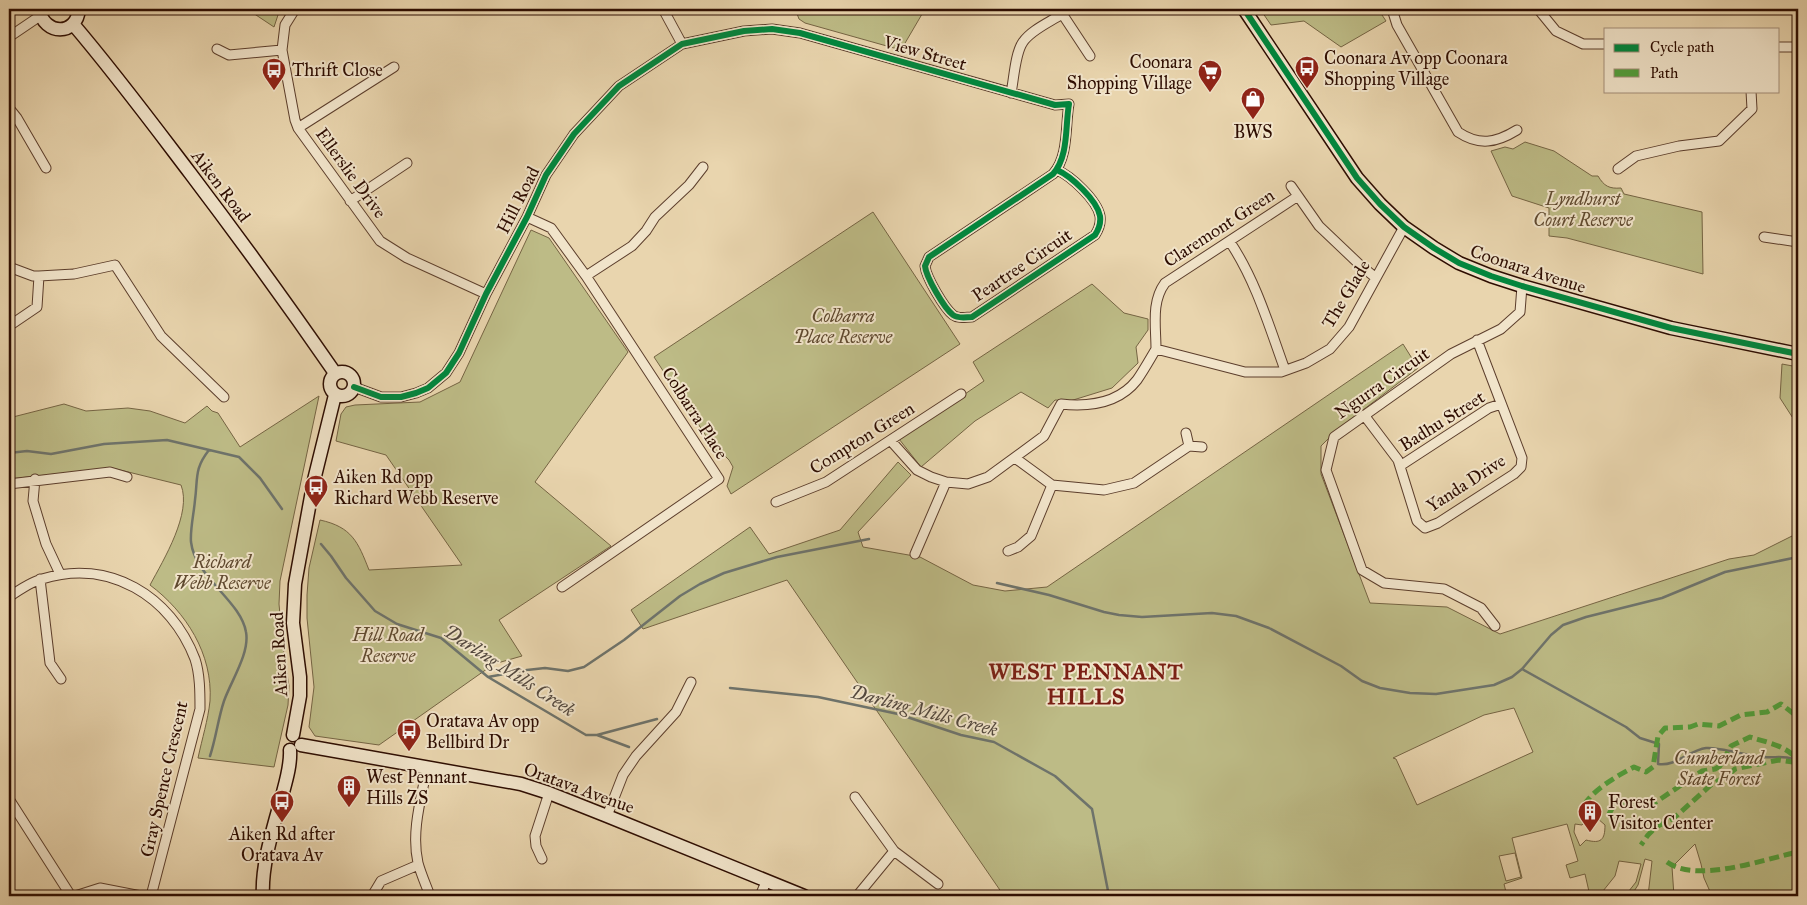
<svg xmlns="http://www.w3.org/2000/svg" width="1807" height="905" viewBox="0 0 1807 905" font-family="'IM FELL Great Primer',serif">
  <rect width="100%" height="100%" fill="#e9d5ae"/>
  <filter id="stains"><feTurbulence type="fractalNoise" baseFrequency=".004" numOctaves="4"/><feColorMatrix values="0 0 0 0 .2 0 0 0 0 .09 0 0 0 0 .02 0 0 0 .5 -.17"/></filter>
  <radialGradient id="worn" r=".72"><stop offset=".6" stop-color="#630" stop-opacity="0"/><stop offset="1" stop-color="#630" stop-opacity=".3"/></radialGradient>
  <path fill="#bdbb86" stroke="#756443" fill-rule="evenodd" d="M247,9H280L274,27Z
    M797,9H925L901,50L805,23L799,19L796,11Z
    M1260,9H1378L1386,21L1341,47L1304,21L1271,25Z
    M1525,142L1554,151L1592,176H1598C1604,186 1609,189 1621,188L1624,194L1702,212L1703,274L1567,238L1549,236V208L1512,196L1491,151L1505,147L1513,149Z
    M873,212L960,344L731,494L727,486L733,467L729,460L721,452L716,451L654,357Z
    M531,230L549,238L628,352L535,482L611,546L499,620L522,656L494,664L379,745L315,736L309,727L314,687L307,618V595L309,568L320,520C352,527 358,542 369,570L462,565L386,455L336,441L341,414L346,407L355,405L420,402L460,382Z
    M1092,284L1124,313L1148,319V330L1136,347L1138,363L1112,388L1070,401L1055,400L1048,408L1021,392L975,421L921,467L899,439L984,381L973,362Z
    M1403,344L1418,368L1338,429L1321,446V474L1370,603L1447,607L1500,634L1729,559L1754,555L1798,533V896H1712L1704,878L1701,864L1695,844L1672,867L1674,896H1648L1652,861L1645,859L1638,885L1631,896H1625L1636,882L1641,864L1619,861L1615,876L1599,896H1590L1585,874L1570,878L1566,865L1578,861L1567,824L1512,838L1522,878L1504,884L1507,896H1004L787,580L643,629L631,610L750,527L769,554L840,530L898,462L911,475L858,532L863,547L920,557L973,585L1005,591L1047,587ZM1514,708L1533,752L1417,805L1396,759L1393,758L1484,715ZM1588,818H1597L1605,825C1605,840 1601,844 1586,840L1580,846L1574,832L1575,824L1582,825ZM1515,853L1521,877L1506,881L1499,856Z
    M1782,364L1798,367V426L1780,398Z
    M319,396L280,581L279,604L283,647L289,686L288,705L274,767L198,758C202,739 208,720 210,701C213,654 186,612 150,585C164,559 192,513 181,485L112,468L9,479V418L64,404L86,411L128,408L150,411L185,423L207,406L212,411L218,413L240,447Z"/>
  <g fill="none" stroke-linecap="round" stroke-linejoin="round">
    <path stroke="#6e736b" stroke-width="2.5" d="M209,450C194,469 198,478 195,500C194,513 190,529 191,542C195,577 241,601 246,632C250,653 231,681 224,701C218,719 216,738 210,756
      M9,453L27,451L51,454L104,444L167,440L239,457L260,478L282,509
      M321,544L331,556L346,578L375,611L397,624L441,638L488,677L586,735H597L657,719
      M997,583L1049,595L1104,612L1119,615L1142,617L1212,613L1236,616L1269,628L1341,666L1362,681L1380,688L1410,693L1436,694L1494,685L1512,677L1522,669L1551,635L1563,625L1586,617L1662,598L1725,572L1798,557
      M1522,669L1626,727L1640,738L1659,744L1658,764C1675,767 1690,750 1706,748C1720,747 1748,756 1764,757C1776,758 1788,755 1798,761
      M488,677L527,670L545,668L568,671L584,667L624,640L680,596L700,584L724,573L777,557L869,539
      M730,688L818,697L898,714L961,735L994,742L1055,776L1092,809L1109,896
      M597,735L629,747"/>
    <defs>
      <path id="street" d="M295,9L285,25L282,50L295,120L298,128L380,241L407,258L486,294
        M486,9H487
        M663,9L682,44
        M1059,9L1090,56
        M1392,9L1397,25L1458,132C1479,146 1496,143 1517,130
        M1538,9L1556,31L1583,44H1606
        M9,37L40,16
        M1778,47H1798
        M217,49L229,55L282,50
        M1011,93C1014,79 1015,53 1023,42C1031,30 1050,22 1062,14
        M9,108L17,118L46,168
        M298,128L394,67
        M1618,169L1636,156L1679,146L1719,141L1752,109L1751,91
        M1291,186L1319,226L1360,265L1376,278
        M350,201L407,163
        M527,217L551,228L586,276L719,479L562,587
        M1764,237L1798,242
        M1230,242C1256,281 1269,326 1285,370
        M9,267L33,276H39L74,274L115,265L161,336L224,397
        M586,276L632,246L646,231L655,217L689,185L703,167
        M9,326L37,307L39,276
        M1156,349L1245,372H1281L1306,363L1330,349L1349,327L1404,227
        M1156,349C1156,326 1151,302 1165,283L1298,196
        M354,387L381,397H401L416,393L428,388L446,373L459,353L486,294L527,217L546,175L574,134L619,86L682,44L744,31L772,29L800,33L1055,105L1069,104C1065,126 1069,156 1053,174L929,257L925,266C926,277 944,308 953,315C958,319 966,317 972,317L1095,235C1099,229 1101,223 1100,216C1097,200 1071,176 1057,170
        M1364,415L1398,460L1417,521L1425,528L1438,523L1514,474L1521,467L1522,458L1477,340
        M1186,433L1189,446
        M891,441L917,470L931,477L946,482L968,484L988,477L1044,436L1061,404C1089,407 1119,403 1137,380C1144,370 1150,359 1156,349
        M1015,458L1052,485L1104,490L1134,483L1189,446L1202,447
        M1400,466L1489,408L1501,404
        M35,479L33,501L46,544L60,574
        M9,484L110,472L127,477
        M776,502L826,482L961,394
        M1008,551L1018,547L1031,536L1052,485
        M915,554L946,482
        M40,579L50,663L61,679
        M9,597C19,590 31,582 42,579C109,558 171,596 195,659C200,674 200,693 200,709L151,896
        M1495,626L1481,608L1444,589L1384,583L1362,570L1326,470L1334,437L1451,354L1501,329L1520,312L1522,286
        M427,768C421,799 411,832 418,863C421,874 426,885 430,896
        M855,797L894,851L938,884
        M9,799L71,896
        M607,816L623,775L636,756L676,712L691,682
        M542,859L536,846L535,836L549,793
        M75,896L100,888L141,896
        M372,896L381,881L418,865
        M760,896L766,882
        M857,896L894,851"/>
      <path id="secondary" d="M39,9C44,36 77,36 79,9
        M1244,9L1357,178L1380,204L1404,227L1434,248L1459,263L1491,276L1522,286L1671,328L1798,354
        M73,24C114,72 152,123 190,173C240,239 288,305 335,373
        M330 384a12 12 0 1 1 24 0a12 12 0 1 1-24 0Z
        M293,735L300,696V677L293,623L295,584L314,480L335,395
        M301,745L521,784L549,793L607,816L804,896
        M263,896C261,865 274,826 282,796C286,781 291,765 290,750"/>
    </defs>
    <use href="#street" stroke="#5c3e2c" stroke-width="11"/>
    <use href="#secondary" stroke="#2d0c00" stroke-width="15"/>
    <use href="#street" stroke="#f1e4ca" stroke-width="9"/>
    <use href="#secondary" stroke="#f1e4ca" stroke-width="12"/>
    <path stroke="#529f3c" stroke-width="5" stroke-dasharray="10 5" stroke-linecap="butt" d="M1584,805C1594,789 1617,776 1634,767L1646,772L1653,767L1658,736L1665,728L1690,727L1698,724L1719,726L1741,715L1767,712L1781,704L1798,717
      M1609,814L1615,803L1653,804L1702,771L1715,769L1720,766L1731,746L1750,737C1765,742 1784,745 1795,757L1793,762L1779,760L1735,769L1727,776L1712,784L1674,818L1656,827L1648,835L1641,845
      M1667,862C1697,884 1764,859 1798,852"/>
    <defs>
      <path id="cycleway" d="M1244,9L1357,178L1380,204L1404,227L1434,248L1459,263L1491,276L1522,286L1671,328L1798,354
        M354,387L381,397H401L416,393L428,388L446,373L459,353L486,294L527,217L546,175L574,134L619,86L682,44L744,31L772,29L800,33L1055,105L1069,104C1065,126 1069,156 1053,174L929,257L925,266C926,277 944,308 953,315C958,319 966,317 972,317L1095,235C1099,229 1101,223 1100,216C1097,200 1071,176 1057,170"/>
    </defs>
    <use href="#cycleway" stroke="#f1e4ca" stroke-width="9"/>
    <use href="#cycleway" stroke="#00873e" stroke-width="6"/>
  </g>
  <defs>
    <symbol id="bus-pin" viewBox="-11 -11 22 30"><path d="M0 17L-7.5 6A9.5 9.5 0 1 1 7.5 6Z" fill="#8f2418" stroke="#f1e4ca"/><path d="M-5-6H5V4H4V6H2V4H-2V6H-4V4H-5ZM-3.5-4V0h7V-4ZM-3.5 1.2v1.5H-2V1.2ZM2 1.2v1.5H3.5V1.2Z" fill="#fff"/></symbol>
    <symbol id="supermarket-pin" viewBox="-11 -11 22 30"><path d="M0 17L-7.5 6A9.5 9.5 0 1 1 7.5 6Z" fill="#8f2418" stroke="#f1e4ca"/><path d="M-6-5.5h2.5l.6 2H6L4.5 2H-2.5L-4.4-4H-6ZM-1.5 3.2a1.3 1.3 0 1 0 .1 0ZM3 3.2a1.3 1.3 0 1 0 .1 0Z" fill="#fff"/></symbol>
    <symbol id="shop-pin" viewBox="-11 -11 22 30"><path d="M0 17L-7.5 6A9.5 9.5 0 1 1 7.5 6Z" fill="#8f2418" stroke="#f1e4ca"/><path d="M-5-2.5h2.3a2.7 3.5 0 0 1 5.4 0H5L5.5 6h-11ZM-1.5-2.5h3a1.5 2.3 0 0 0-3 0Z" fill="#fff"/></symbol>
    <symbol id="building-pin" viewBox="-11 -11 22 30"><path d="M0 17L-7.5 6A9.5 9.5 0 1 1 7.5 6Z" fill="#8f2418" stroke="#f1e4ca"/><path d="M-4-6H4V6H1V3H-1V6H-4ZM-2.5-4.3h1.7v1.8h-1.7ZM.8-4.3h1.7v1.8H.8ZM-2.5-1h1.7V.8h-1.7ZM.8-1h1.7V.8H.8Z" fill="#fff"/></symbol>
  </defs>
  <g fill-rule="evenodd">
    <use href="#bus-pin" x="1293" y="54" width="28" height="38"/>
    <use href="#bus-pin" x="260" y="56" width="28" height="38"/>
    <use href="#supermarket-pin" x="1196" y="58" width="28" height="38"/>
    <use href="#shop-pin" x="1239" y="85" width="28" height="38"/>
    <use href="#bus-pin" x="302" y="473" width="28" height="38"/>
    <use href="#bus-pin" x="395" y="717" width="28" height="38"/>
    <use href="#building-pin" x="335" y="773" width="28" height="38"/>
    <use href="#bus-pin" x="268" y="788" width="28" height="38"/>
    <use href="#building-pin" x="1576" y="798" width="28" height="38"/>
  </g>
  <g text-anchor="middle" stroke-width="4" stroke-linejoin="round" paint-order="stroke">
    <g font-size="18" fill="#2d0c00" stroke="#f1e4ca">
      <text transform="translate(925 53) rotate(16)" y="6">View Street</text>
      <text transform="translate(351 173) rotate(54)" y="6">Ellerslie Drive</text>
      <text transform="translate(221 186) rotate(53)" y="6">Aiken Road</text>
      <text transform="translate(518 200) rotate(-63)" y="6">Hill Road</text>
      <text transform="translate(1219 228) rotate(-33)" y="6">Claremont Green</text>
      <text transform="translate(1022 265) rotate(-34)" y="6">Peartree Circuit</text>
      <text transform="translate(1528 269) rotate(18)" y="6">Coonara Avenue</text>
      <text transform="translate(1346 294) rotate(-59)" y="6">The Glade</text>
      <text transform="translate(1382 383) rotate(-35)" y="6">Ngurra Circuit</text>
      <text transform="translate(695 413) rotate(57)" y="6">Colbarra Place</text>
      <text transform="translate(1442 421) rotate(-32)" y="6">Badhu Street</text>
      <text transform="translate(862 438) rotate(-32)" y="6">Compton Green</text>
      <text transform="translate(1466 483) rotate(-33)" y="6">Yanda Drive</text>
      <text transform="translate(279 654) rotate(-93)" y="6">Aiken Road</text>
      <text transform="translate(164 779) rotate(-77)" y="6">Gray Spence Crescent</text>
      <text transform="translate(579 788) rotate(20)" y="6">Oratava Avenue</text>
    </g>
    <g font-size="18" fill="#2d0c00" stroke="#f1e4ca" text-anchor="start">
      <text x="1324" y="64">Coonara Av opp Coonara<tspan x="1324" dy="21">Shopping Village</tspan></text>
      <text x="1192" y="68" text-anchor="end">Coonara<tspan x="1192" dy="21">Shopping Village</tspan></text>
      <text x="292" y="76">Thrift Close</text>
      <text x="1253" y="138" text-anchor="middle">BWS</text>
      <text x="334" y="483">Aiken Rd opp<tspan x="334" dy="21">Richard Webb Reserve</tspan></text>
      <text x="426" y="727">Oratava Av opp<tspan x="426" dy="21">Bellbird Dr</tspan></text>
      <text x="366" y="783">West Pennant<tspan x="366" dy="21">Hills ZS</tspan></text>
      <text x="1608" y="808">Forest<tspan x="1608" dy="21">Visitor Center</tspan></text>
      <text x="282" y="840" text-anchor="middle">Aiken Rd after<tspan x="282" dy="21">Oratava Av</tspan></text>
    </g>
    <g font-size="18" font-style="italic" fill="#5f492f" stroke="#f1e4ca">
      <text x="1583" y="205">Lyndhurst<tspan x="1583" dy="21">Court Reserve</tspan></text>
      <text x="843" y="322">Colbarra<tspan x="843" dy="21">Place Reserve</tspan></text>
      <text x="222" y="568">Richard<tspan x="222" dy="21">Webb Reserve</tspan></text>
      <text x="388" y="641">Hill Road<tspan x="388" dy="21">Reserve</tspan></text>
      <text x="1719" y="764">Cumberland<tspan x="1719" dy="21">State Forest</tspan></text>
    </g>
    <g font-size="19" font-style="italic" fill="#53483e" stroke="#f1e4ca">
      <text transform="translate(510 670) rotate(33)" y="7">Darling Mills Creek</text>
      <text transform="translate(924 710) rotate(15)" y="7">Darling Mills Creek</text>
    </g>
    <g font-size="22" font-weight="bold" letter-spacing="1" fill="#7a1f14" stroke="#f1e4ca">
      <text x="1086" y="679">WEST PENNANT<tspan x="1086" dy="25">HILLS</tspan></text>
    </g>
  </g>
  <rect width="1807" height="905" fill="none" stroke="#e9d5ae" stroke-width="30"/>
  <rect x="10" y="10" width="1787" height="885" fill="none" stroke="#2d0c00" stroke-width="2.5"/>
  <rect x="15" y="15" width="1777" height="875" fill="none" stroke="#2d0c00"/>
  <rect x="1604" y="28" width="175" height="65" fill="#f1e4ca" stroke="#a38e79"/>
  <rect x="1614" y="44" width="25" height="8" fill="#00873e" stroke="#a38e79"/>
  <text x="1650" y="52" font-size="15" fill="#2d0c00">Cycle path</text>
  <rect x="1614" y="69" width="25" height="8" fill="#529f3c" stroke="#a38e79"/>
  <text x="1650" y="78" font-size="15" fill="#2d0c00">Path</text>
  <rect width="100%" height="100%" filter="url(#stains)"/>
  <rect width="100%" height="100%" fill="url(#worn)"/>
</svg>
